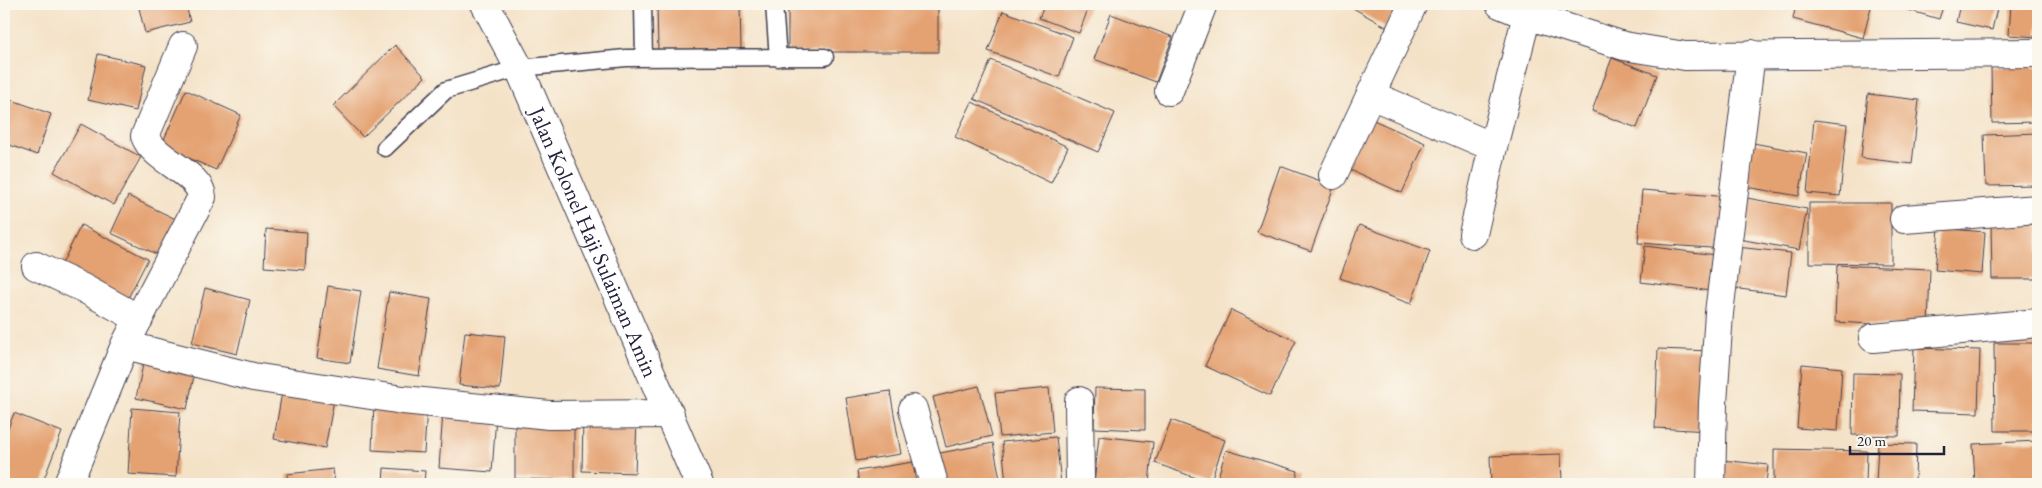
<svg xmlns="http://www.w3.org/2000/svg" width="2042" height="488" viewBox="0 0 2042 488" font-family="'EB Garamond',serif">
  <rect width="100%" height="100%" fill="#fbf7ec"/>
  <filter id="ink" filterUnits="userSpaceOnUse"><feTurbulence type="fractalNoise" baseFrequency=".02" numOctaves="2"/><feDisplacementMap in="SourceGraphic" scale="10" xChannelSelector="R" yChannelSelector="G"/><feConvolveMatrix kernelMatrix="1 2 1 2 8 2 1 2 1" color-interpolation-filters="sRGB"/></filter>
  <filter id="wash" filterUnits="userSpaceOnUse"><feTurbulence type="fractalNoise" baseFrequency=".0096" numOctaves="4" result="noise"/><feDisplacementMap in="SourceGraphic" scale="20" xChannelSelector="R" yChannelSelector="G"/><feGaussianBlur stdDeviation="1.12" result="paint"/><feColorMatrix in="noise" values="0 0 0 0 0 0 0 0 0 0 0 0 0 0 0 0 0 1.4 0 .05"/><feComposite in="paint" operator="in"/></filter>
  <g filter="url(#wash)">
    <rect width="100%" height="100%" fill="#f4e2c7"/>
    <g id="blocks">
      <path fill="#e4a171" d="M138,4H186L190,22L145,33Z
        M657,4H740L741,49L658,50Z
        M788,4H938V52H788Z
        M1045,4H1090L1079,33L1039,18Z
        M1346,4H1400L1386,27Z
        M1796,4H1859L1871,7L1863,38L1793,19Z
        M1887,4H1944L1939,19Z
        M1960,4H1998L1992,30L1956,22Z
        M2011,4H2038V37L2009,35Z
        M1003,11L1073,37L1059,77L988,51Z
        M1111,14L1173,37L1156,82L1094,59Z
        M395,45L425,77L363,137L333,106Z
        M98,54L146,65L136,111L88,100Z
        M1612,58L1657,75L1637,128L1592,111Z
        M991,60L1115,113L1098,152L974,99Z
        M1991,67H2038V122L1992,123Z
        M186,90L241,115L216,170L161,146Z
        M1868,94L1919,100L1912,164L1861,158Z
        M12,100L51,114L37,155L4,143V124Z
        M972,102L1068,147L1051,183L955,137Z
        M1369,118L1425,143L1402,193L1346,168Z
        M1814,120L1847,124L1840,196L1807,193Z
        M81,124L141,157L114,205L54,172Z
        M2038,133V185L1986,186L1984,135Z
        M1753,143L1807,153L1799,196L1746,187Z
        M1280,166L1334,186L1311,251L1257,232Z
        M1642,190L1729,197L1726,249L1638,243Z
        M128,196L186,224L169,260L111,233Z
        M1747,198L1807,209L1799,250L1739,239Z
        M1809,203H1891V264L1809,263Z
        M1991,224H2038V279H1992Z
        M81,225L148,259L125,304L59,270Z
        M1359,225L1430,251L1411,304L1340,278Z
        M1939,228L1985,232L1982,274L1935,270Z
        M266,229L307,232L305,270L264,267Z
        M1645,246L1723,256L1719,292L1641,282Z
        M1737,247L1791,253L1786,295L1732,288Z
        M1837,265L1930,269L1928,327L1835,322Z
        M328,286L361,291L350,363L317,358Z
        M205,288L250,300L237,354L192,343Z
        M389,292L431,299L419,376L377,369Z
        M1231,310L1296,341L1270,396L1205,366Z
        M465,332L505,336L500,389L459,385Z
        M1994,343H2038V431H1995Z
        M1914,348L1980,350L1978,413L1912,411Z
        M1658,349L1712,351L1709,431L1655,428Z
        M144,360L195,371L187,409L136,398Z
        M1802,364L1842,368L1838,431L1797,428Z
        M1853,373L1900,374L1899,436L1852,435Z
        M283,386L335,395L325,448L274,439Z
        M979,386L992,436L946,447L933,397Z
        M1049,388L1053,432L1000,437L995,393Z
        M1095,388L1145,389V430L1094,428Z
        M890,391L901,454L856,461L846,398Z
        M374,403L427,406L424,453L372,450Z
        M132,408L180,412L176,477L128,474Z
        M443,412L496,416L492,472L439,468Z
        M14,413L62,432L42,484H4V439Z
        M583,417L637,419L635,473L582,471Z
        M1171,420L1225,440L1210,483L1155,463Z
        M515,421L574,422V480L515,479Z
        M1099,436L1153,442L1149,484H1094Z
        M1056,437L1061,484H1006L1002,442Z
        M2038,441V484H1975L1973,444Z
        M993,443L1001,484H946L940,453Z
        M1878,443L1916,444L1915,484H1876Z
        M1774,449L1867,451L1866,484H1774Z
        M1226,450L1298,471L1295,484H1216Z
        M1561,454L1562,484H1491L1490,456Z
        M1722,460L1768,465L1766,484H1720Z
        M913,462L916,484H859L857,471Z
        M384,468L425,471L424,484H383Z
        M333,469L335,484H288L287,474Z"/>
    </g>
  </g>
  <g filter="url(#ink)">
    <use href="#blocks" fill-opacity="0" stroke="#423f50" stroke-width="1"/>
    <g fill="none" stroke-linecap="round" stroke-linejoin="round">
      <defs>
        <path id="service" d="M643,4L644,58
          M774,4L778,58
          M385,148L446,90L519,68L626,58L825,57"/>
        <path id="minor" d="M1500,4L1527,15L1624,46L1685,56L2038,53
          M1169,91L1203,4
          M1371,95L1493,147
          M1333,175L1413,4
          M1904,219L2038,209
          M1473,234L1493,147L1527,15
          M36,266L83,288L139,319
          M1873,338L2038,323
          M125,345L253,377L403,400L549,415L670,414
          M1079,401L1080,484
          M913,409L934,484
          M68,484L125,345L202,197C201,173 154,161 145,136L183,46
          M1711,484L1713,403L1719,313L1751,54"/>
        <g id="tertiary">
          <path id="s1" d="M485,4L519,68L699,484"/>
        </g>
      </defs>
      <use href="#service" stroke="#423f50" stroke-width="19"/>
      <use href="#minor" stroke="#423f50" stroke-width="30"/>
      <use href="#tertiary" stroke="#423f50" stroke-width="30"/>
      <use href="#service" stroke="#fff" stroke-width="16"/>
      <use href="#minor" stroke="#fff" stroke-width="28"/>
      <use href="#tertiary" stroke="#fff" stroke-width="28"/>
    </g>
  </g>
  <g text-anchor="middle" stroke-width="4" stroke-linejoin="round" paint-order="stroke">
    <g font-size="22" fill="#22223b" stroke="#fbf7ec">
      <text dy="8" stroke="none"><textPath href="#s1" startOffset="262">Jalan Kolonel Haji Sulaiman Amin</textPath></text>
    </g>
  </g>
  <rect width="2042" height="488" fill="none" stroke="#fbf7ec" stroke-width="20"/>
  <path d="M1850 446v8h94v-8" fill="none" stroke="#22223b" stroke-width="2.5"/>
  <text x="1857" y="446" font-size="15" fill="#22223b" stroke="#fbf7ec" stroke-width="4" paint-order="stroke">20 m</text>
</svg>
